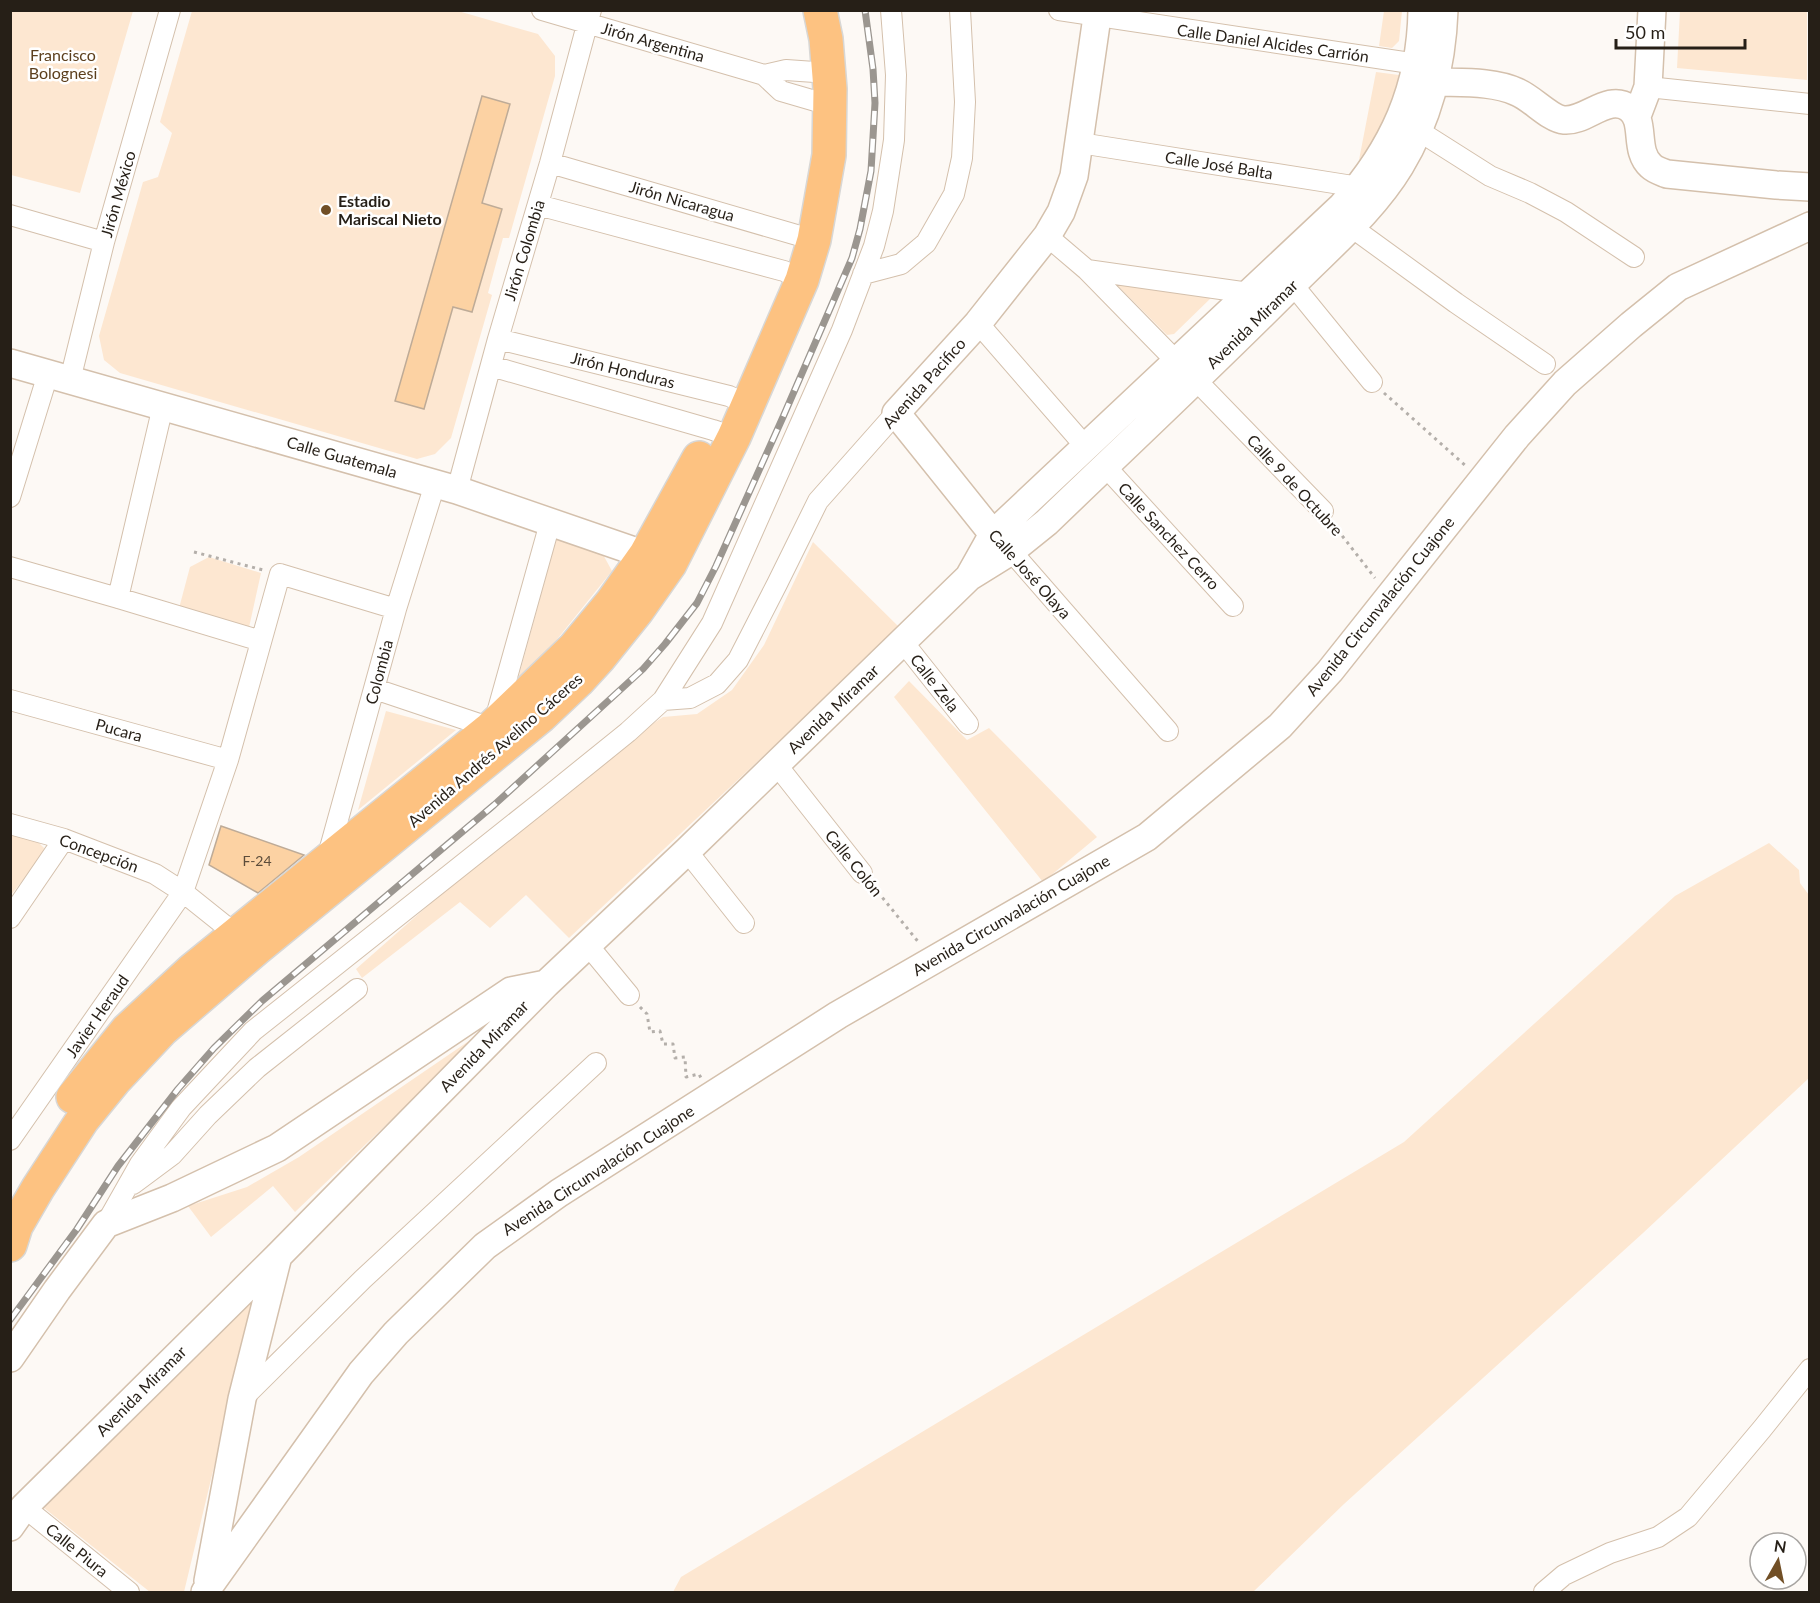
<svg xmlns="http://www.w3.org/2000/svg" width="1820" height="1603" viewBox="0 0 1820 1603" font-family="Lato,sans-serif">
  <rect width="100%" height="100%" fill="#fdf9f5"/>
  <path fill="#fde7d1" d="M10,11H133L80,193L11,175Z
    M192,11H458L538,34L555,56V76L509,238H503L488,293L492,295L451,438L435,454L417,459L120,373L104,360L99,336L143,182L158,177L172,133L160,122Z
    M1384,11H1402L1399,41L1392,48L1379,46Z
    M1680,11H1807V80L1677,68Z
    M1376,72L1399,75L1394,94L1376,137L1359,160Z
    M1119,279L1212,297L1174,334L1167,335L1117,285Z
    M557,536L600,549L612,571L538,663L518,679Z
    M813,542L900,628L569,938L526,895L490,928L460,902L362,978L356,969L448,888L634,736L663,717L697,714L732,690L764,645Z
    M209,557L261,573L248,632L178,612L190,567Z
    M909,681L967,740L989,728L1097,837L1043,882L894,697Z
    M386,711L456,730L358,810Z
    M11,833L36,840L44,848L42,856L11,895Z
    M1769,843L1799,870L1800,883L1809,895V1078L1643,1233L1344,1504L1253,1592H673L681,1577L1404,1142L1675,896Z
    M485,1030L295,1212L273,1186L211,1237L188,1206L247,1187L299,1157Z
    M254,1300L184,1592H150L44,1508Z"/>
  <path fill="#fcd2a3" stroke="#beab97" stroke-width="1.5" d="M482,96L510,104L482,203L502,209L472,312L453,307L424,409L395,401Z
    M221,826L304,855L258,893L209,865Z"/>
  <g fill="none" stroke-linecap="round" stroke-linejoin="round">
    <defs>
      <path id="street" d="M542,10L764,75L781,91L829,105
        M1059,10L1417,64
        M764,75L786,70L829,73
        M1648,87L1810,104
        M1419,131L1490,176L1530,193L1566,212L1634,257
        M1080,143L1359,187
        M550,163L814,240
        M538,205L784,271L802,280
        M10,215L104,242
        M1350,226L1456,303L1545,364
        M1047,236L1087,270L1176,361
        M1087,270L1249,293
        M863,274L901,264L926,243L954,194L962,158L965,102L960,10
        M1293,285L1372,382
        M978,323L1085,446
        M498,339L729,396L747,404
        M491,366L713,430L734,437
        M1195,379L1323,511
        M70,380L104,242L170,10
        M1105,466L1233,606
        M457,490L498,339L550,163L591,10
        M10,497L48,374
        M1011,551L1168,731
        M10,567L118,598L261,641
        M118,598L163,406
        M903,642L968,724
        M375,689L491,728
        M10,700L228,760
        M663,700L690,698L717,684L738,660L777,584L818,501L896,413
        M495,720L550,523
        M776,764L862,873
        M10,824L64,839L155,874L183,892L10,1140
        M687,851L744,923
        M327,859L396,609L435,484
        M10,918L64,839
        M243,940L183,892L228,760L280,574L396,609
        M587,944L629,995
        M133,1184L172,1155L208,1115L257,1068L357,989
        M106,1224L140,1164L181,1108L253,1031L545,799L628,732L663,700L712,623L842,330L874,246L883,211L894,140L896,75L891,10
        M242,1399L363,1279L596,1063
        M24,1507L129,1592
        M1544,1592L1564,1575L1610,1553L1658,1537L1688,1517L1762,1429L1810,1369"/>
      <path id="secondary" d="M1435,82C1462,83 1493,81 1517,92C1532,98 1550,119 1564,120C1586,122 1608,93 1629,108C1647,121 1633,150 1651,166C1655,170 1662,172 1667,174L1776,185L1810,187
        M1637,116L1648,87L1652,10
        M10,363L457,490L663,561
        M1006,546L993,534L896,413L978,323L1047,236L1061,212L1074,176L1098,10
        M970,575L993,534L1342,206C1393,149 1421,88 1422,10
        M10,1358L57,1290L106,1224L172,1198L277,1148L511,991L546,984
        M10,1527L24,1507L278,1256L546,984L687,851L969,577L1011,551L1047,522C1131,441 1217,361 1299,278C1334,243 1374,209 1400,166C1429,118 1442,66 1444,10
        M208,1581L242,1399L278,1256
        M205,1592L361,1373L396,1333L485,1246L559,1193L838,1015L1147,837L1280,726L1330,671L1517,436L1565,383L1631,325L1678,287L1810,226"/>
      <path id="highway" d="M73,1097L127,1030L192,970L491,728L574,648L612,602L646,554L699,458
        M10,1245L16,1226L38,1188L83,1119L114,1081L163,1029L256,949L541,716L578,681L600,657L637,611L670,564L734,437L802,280L814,240L829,155L830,89L826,39L820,10"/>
    </defs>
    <use href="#street" stroke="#d4c0ac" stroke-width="22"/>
    <use href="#secondary" stroke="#d4c0ac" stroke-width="30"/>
    <use href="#highway" stroke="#d8d7d5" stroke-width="36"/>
    <path stroke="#b4afaa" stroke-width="3" stroke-dasharray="3 4.5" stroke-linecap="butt" d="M1384,393L1467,467
      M1333,524L1375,578
      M194,552L263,570
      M873,886L920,944
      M640,1007L647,1014L650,1032L660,1031L663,1044H673L675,1058L685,1057L686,1077L699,1074L701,1078"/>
    <use href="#street" stroke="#fff" stroke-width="20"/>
    <use href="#secondary" stroke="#fff" stroke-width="27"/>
    <use href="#highway" stroke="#fdc281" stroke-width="33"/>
    <defs>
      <path id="rail" d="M10,1320L77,1229L118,1166L178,1089L214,1048L262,1001L494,805L619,691L643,669L665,644L697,603L716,566L783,417L852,258L860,229L871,171L875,103L873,69L865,10"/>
    </defs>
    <use href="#rail" stroke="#9b9690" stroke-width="7"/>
    <use href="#rail" stroke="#fff" stroke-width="4.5" stroke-dasharray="14" stroke-linecap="butt"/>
  </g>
  <circle fill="#714f26" stroke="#fff" stroke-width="2" cx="326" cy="210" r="6"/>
  <g text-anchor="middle" stroke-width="5" stroke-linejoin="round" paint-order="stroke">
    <g font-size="14" fill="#5c4c3a">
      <text x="257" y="866">F-24</text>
    </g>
    <g font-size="16" fill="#261f17" stroke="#fff">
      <text transform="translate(653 42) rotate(16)" y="6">Jirón Argentina</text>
      <text transform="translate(1273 43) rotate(8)" y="6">Calle Daniel Alcides Carrión</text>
      <text transform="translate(1219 165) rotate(9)" y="6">Calle José Balta</text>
      <text transform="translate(118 194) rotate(-74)" y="6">Jirón México</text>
      <text transform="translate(682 201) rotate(16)" y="6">Jirón Nicaragua</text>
      <text transform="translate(524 250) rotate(-73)" y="6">Jirón Colombia</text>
      <text transform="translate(1252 324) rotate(-44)" y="6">Avenida Miramar</text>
      <text transform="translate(623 370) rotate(14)" y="6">Jirón Honduras</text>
      <text transform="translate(924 383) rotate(-48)" y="6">Avenida Pacifico</text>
      <text transform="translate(342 457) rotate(16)" y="6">Calle Guatemala</text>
      <text transform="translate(1295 485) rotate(47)" y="6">Calle 9 de Octubre</text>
      <text transform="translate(1169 536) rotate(47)" y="6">Calle Sanchez Cerro</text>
      <text transform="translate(1030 574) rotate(48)" y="6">Calle José Olaya</text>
      <text transform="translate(1380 606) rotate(-51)" y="6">Avenida Circunvalación Cuajone</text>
      <text transform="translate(379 672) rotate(-75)" y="6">Colombia</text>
      <text transform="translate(935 683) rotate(52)" y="6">Calle Zela</text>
      <text transform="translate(833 709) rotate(-44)" y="6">Avenida Miramar</text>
      <text transform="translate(119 730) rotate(15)" y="6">Pucara</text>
      <text transform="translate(495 750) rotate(-41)" y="6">Avenida Andrés Avelino Cáceres</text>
      <text transform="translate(99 853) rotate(20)" y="6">Concepción</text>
      <text transform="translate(854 863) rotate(51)" y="6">Calle Colón</text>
      <text transform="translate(1011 915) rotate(-30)" y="6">Avenida Circunvalación Cuajone</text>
      <text transform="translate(97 1016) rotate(-55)" y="6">Javier Heraud</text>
      <text transform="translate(484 1046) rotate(-46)" y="6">Avenida Miramar</text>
      <text transform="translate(598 1170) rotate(-33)" y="6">Avenida Circunvalación Cuajone</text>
      <text transform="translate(141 1391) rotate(-45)" y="6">Avenida Miramar</text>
      <text transform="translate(77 1550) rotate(39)" y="6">Calle Piura</text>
    </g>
    <g font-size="16" fill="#5c3f1d" stroke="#fff">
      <text x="63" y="61">Francisco<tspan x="63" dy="18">Bolognesi</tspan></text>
    </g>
    <g font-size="16" font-weight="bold" fill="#261f17" stroke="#fff" text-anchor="start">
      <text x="338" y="207">Estadio<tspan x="338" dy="18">Mariscal Nieto</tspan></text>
    </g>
  </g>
  <rect width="1820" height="1603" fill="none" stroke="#261f17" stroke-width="24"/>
  <g transform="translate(1778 1561) rotate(9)"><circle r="28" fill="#ffffff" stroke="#a8a5a2" stroke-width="1.5"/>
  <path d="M0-4.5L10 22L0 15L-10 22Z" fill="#714f26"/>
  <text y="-9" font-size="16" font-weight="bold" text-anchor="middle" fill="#261f17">N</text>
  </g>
  <path d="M1616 39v9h129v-9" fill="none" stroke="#261f17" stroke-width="3"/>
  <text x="1625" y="39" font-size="18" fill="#261f17" stroke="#ffffff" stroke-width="4.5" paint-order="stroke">50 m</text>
</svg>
